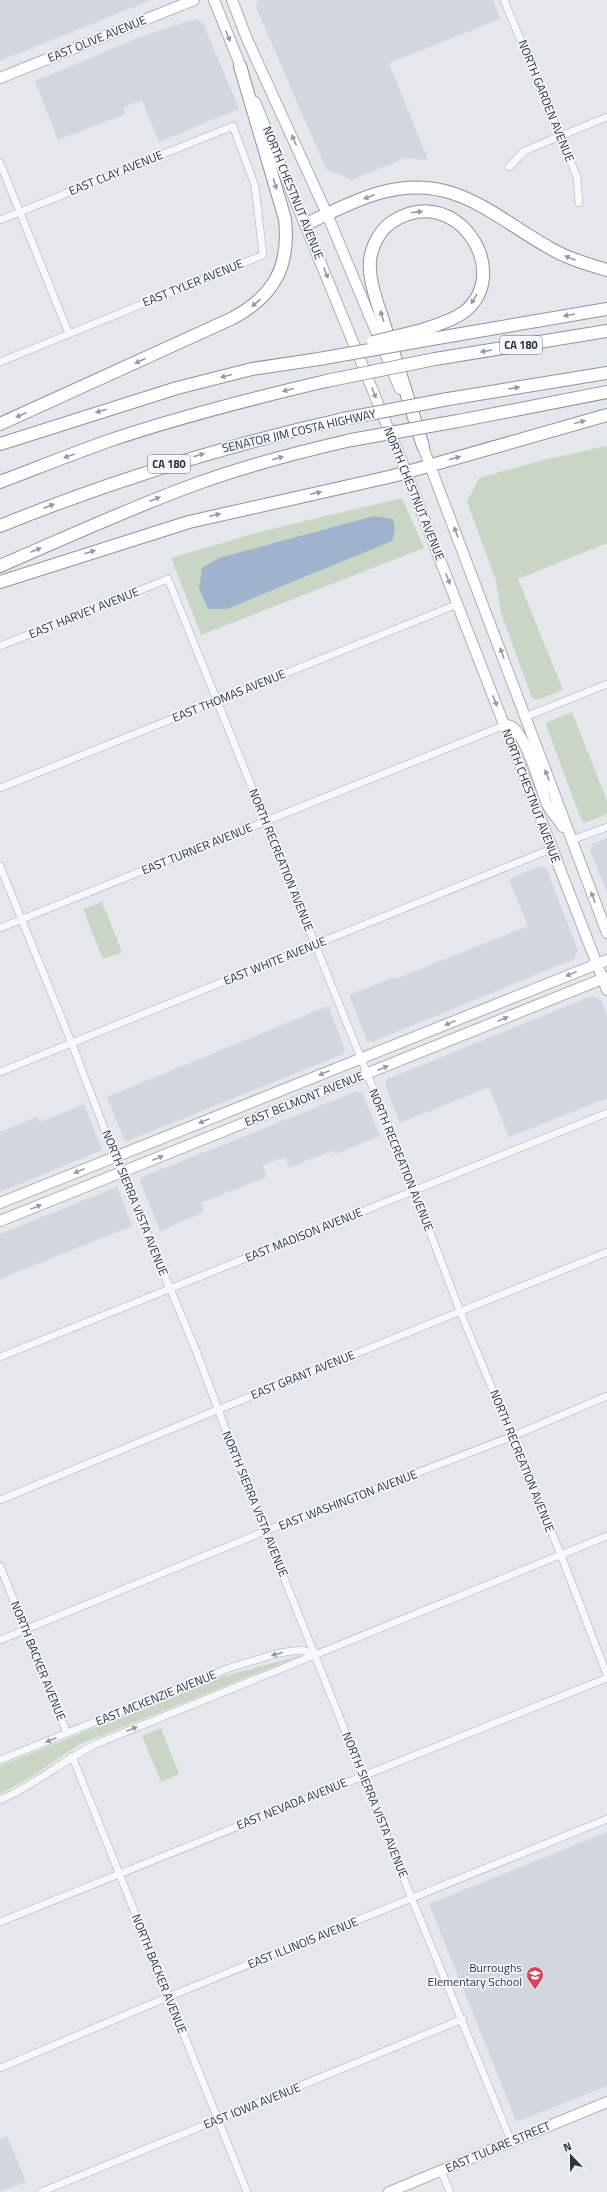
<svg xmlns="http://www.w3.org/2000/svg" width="607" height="2192" viewBox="0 0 607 2192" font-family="'Titillium Web',sans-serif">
  <rect width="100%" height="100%" fill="#e4e7ec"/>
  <path fill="#d2d6de" d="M0,0H151L0,61Z
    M258,0H493L500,19L389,63L428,160L405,158L352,180L326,169L256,7Z
    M195,19L203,23L239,109L159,142L142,100L123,108L125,114L58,140L35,81L143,36Z
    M607,838V892L590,850L592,844Z
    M540,866L546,868L578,950L574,959L372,1042L367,1040L349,995L394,977L395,979L528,926L509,879Z
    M592,996L601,1000L607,1015V1098L509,1137L489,1087L400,1123L385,1084L387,1079Z
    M328,1006L345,1049L343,1054L125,1142L107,1097Z
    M357,1091L362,1093L380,1136L335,1154L333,1150L289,1168L285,1157L263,1165L267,1177L201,1203L204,1212L160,1231L140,1181L142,1177Z
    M84,1104L102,1150L0,1192V1132L37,1117L40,1122Z
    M117,1187L132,1226L0,1279V1234Z
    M607,1832V2086L519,2121H516L429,1904Z
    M7,2136L26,2182L0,2192V2139Z"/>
  <path fill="#c9d6c5" d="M607,446V543L518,579L563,690L537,700L532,698L501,613L496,581L467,502L479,478L547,459Z
    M402,498L424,548L201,635L171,558L263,531Z
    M572,712L607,801V814L585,823L582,822L546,725L548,722Z
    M102,902L122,952L103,959L83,909Z
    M302,1655L78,1745L31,1777L0,1794V1766L221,1677Z
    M161,1728L179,1774L161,1782L142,1736Z"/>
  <path fill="#9fb4cc" d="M374,516L393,519L395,531L392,541L227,609H208L199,588L202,568L219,558Z"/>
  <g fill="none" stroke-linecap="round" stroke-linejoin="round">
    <defs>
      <path id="street" d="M504,0L577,177L579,203
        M0,163L69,334
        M509,167L524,151L607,117
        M0,220L233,126L255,186L263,255L0,362
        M0,646L168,579L414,1190L460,1311L561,1555L607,1675
        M525,717L607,684
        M0,788L458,604
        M572,840L607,827
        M0,866L72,1044L115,1157L195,1348L241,1470L412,1899L511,2141
        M0,928L505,725
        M0,1072L551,849
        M0,1357L607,1113
        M0,1500L217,1410L607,1252
        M0,1566L67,1733
        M0,1640L265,1531L513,1436L607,1396
        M72,1756L247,2192
        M0,1760L229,1668L279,1653L300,1650L315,1654
        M0,1800C34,1786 63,1760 96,1744L607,1536
        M0,1922L607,1678
        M0,2068L168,1997L607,1819
        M441,2171L450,2192
        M41,2192L463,2019"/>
      <path id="secondary" d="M214,0L243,72
        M232,0L247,39L327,214L400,389
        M0,78L194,0
        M255,102L406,472L607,990
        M420,439L607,933
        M505,725C524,722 540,788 547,804C551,812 558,819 563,827
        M0,1203L607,960
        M0,1221L607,977
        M389,2192L607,2102"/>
      <path id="highway" d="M306,224C330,213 354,200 379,193C452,172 490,214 548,247C566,258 587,264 607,270
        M422,330C436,325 452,321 464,312C515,272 455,180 392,222C380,230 372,245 370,260C368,283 380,309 386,330C399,369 411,408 423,446
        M426,340L607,309
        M435,359L607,331
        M448,399L607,373
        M458,421L607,392
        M0,424L233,318C275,295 290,266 285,219L240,66
        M0,444L177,388L252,369L319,359
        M0,482C37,468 74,453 111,440C182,416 254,398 326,381
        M0,526C113,480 224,446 343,419
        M0,566C65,538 130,508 196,484C247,465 299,452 351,440
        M0,582L189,522L393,476L607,415"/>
    </defs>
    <use href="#street" stroke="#a9aeb7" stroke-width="8"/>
    <use href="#secondary" stroke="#a9aeb7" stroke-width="12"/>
    <use href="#highway" stroke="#8b94a3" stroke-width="14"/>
    <use href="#street" stroke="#f7f8fa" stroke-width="7"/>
    <use href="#secondary" stroke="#fff" stroke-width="10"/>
    <use href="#highway" stroke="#fff" stroke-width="12"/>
    <defs>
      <path id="highway-bridge" d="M373,342L422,330
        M319,359L426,340
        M326,381L435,359
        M343,419L448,399
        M351,440L458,421"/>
    </defs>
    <use href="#highway-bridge" stroke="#8b94a3" stroke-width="14" stroke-linecap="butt"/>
    <use href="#highway-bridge" stroke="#fff" stroke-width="12"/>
  </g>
  <defs><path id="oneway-solid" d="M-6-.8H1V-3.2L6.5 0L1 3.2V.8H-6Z"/></defs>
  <g fill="#959aa2">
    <use href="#oneway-solid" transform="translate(228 36) rotate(68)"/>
    <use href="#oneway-solid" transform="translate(294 140) rotate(-114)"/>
    <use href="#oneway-solid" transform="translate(275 184) rotate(74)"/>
    <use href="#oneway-solid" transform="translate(369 197) rotate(159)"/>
    <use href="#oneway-solid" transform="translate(417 212) rotate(-7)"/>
    <use href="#oneway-solid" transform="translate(570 258) rotate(-158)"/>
    <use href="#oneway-solid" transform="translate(326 273) rotate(68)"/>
    <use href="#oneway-solid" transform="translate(474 299) rotate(121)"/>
    <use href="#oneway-solid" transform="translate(256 303) rotate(140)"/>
    <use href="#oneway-solid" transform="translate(569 315) rotate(170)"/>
    <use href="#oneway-solid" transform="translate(382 316) rotate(-107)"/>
    <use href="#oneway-solid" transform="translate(486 351) rotate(170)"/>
    <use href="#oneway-solid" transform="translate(140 361) rotate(156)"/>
    <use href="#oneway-solid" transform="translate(226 376) rotate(166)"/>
    <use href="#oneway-solid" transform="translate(514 388) rotate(-9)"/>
    <use href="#oneway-solid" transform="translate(288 390) rotate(166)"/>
    <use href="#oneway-solid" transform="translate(374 393) rotate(68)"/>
    <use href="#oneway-solid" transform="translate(101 411) rotate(163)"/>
    <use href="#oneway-solid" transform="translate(21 415) rotate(155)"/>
    <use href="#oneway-solid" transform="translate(580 422) rotate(-15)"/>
    <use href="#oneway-solid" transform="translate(199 455) rotate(-16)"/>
    <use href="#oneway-solid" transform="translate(69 456) rotate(160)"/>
    <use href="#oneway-solid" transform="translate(278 458) rotate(-16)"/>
    <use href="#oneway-solid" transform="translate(455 458) rotate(-16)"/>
    <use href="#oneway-solid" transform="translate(316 493) rotate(-12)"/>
    <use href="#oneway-solid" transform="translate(155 499) rotate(-21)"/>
    <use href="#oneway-solid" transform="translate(49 506) rotate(-21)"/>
    <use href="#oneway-solid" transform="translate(215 515) rotate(-14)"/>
    <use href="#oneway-solid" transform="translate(456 532) rotate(-111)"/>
    <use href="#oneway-solid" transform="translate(36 550) rotate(-23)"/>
    <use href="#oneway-solid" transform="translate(90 552) rotate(-18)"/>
    <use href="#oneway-solid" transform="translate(448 579) rotate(69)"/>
    <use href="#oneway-solid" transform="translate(502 653) rotate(-110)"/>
    <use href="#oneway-solid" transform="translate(495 701) rotate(69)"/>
    <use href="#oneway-solid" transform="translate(547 775) rotate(-111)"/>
    <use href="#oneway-solid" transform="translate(593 897) rotate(-111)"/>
    <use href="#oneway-solid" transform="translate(571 974) rotate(158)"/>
    <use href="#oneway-solid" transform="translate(503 1019) rotate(-22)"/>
    <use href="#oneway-solid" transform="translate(450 1023) rotate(158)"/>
    <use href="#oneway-solid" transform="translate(383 1068) rotate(-22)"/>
    <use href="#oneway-solid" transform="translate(324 1073) rotate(158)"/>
    <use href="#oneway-solid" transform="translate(204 1121) rotate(158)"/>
    <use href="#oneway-solid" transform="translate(158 1158) rotate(-22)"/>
    <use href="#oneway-solid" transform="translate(79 1171) rotate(158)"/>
    <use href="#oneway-solid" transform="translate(36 1207) rotate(-22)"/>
  </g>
  <g fill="#9196a0">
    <use href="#oneway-solid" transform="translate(277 1654) rotate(166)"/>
    <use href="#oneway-solid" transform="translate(132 1729) rotate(-22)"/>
    <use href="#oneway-solid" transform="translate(51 1740) rotate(158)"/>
  </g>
  <defs>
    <symbol id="school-pin" viewBox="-11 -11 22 30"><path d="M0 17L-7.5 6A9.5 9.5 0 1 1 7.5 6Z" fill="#d1495b" stroke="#f4f6f9"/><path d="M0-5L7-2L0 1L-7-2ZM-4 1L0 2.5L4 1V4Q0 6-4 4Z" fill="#fff"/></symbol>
  </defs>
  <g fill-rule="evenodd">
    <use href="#school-pin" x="525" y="1965" width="20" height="27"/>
  </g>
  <g text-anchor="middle" stroke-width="3.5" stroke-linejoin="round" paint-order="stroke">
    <g fill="#f4f6f9" stroke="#676e7b" stroke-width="1">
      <rect x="500" y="336" width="42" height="18" rx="3"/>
      <rect x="148" y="455" width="42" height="18" rx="3"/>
    </g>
    <g font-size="11" font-weight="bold" fill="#2b3445">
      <text x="521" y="349">CA 180</text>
      <text x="169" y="468">CA 180</text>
    </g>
    <g font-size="12" fill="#2b3445" stroke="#f4f6f9">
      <text transform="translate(97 39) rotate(-22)" y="4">EAST OLIVE AVENUE</text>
      <text transform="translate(546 101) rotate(68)" y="4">NORTH GARDEN AVENUE</text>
      <text transform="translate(116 173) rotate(-22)" y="4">EAST CLAY AVENUE</text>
      <text transform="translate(293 193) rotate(68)" y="4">NORTH CHESTNUT AVENUE</text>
      <text transform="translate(193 283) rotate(-22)" y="4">EAST TYLER AVENUE</text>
      <text transform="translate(299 431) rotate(-13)" y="4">SENATOR JIM COSTA HIGHWAY</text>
      <text transform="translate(414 494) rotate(68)" y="4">NORTH CHESTNUT AVENUE</text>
      <text transform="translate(84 613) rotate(-22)" y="4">EAST HARVEY AVENUE</text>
      <text transform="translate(229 696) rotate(-22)" y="4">EAST THOMAS AVENUE</text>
      <text transform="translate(531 796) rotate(69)" y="4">NORTH CHESTNUT AVENUE</text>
      <text transform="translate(197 849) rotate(-22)" y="4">EAST TURNER AVENUE</text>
      <text transform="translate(281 860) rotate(68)" y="4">NORTH RECREATION AVENUE</text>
      <text transform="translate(275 961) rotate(-22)" y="4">EAST WHITE AVENUE</text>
      <text transform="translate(304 1099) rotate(-22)" y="4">EAST BELMONT AVENUE</text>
      <text transform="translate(401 1160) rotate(68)" y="4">NORTH RECREATION AVENUE</text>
      <text transform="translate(135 1203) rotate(68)" y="4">NORTH SIERRA VISTA AVENUE</text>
      <text transform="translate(304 1235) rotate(-22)" y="4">EAST MADISON AVENUE</text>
      <text transform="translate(303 1375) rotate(-22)" y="4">EAST GRANT AVENUE</text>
      <text transform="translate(522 1461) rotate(68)" y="4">NORTH RECREATION AVENUE</text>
      <text transform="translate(348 1500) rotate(-21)" y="4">EAST WASHINGTON AVENUE</text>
      <text transform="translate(255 1504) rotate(68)" y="4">NORTH SIERRA VISTA AVENUE</text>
      <text transform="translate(38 1661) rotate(68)" y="4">NORTH BACKER AVENUE</text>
      <text transform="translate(156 1698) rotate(-22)" y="4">EAST MCKENZIE AVENUE</text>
      <text transform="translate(292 1804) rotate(-22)" y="4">EAST NEVADA AVENUE</text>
      <text transform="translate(375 1805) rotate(68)" y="4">NORTH SIERRA VISTA AVENUE</text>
      <text transform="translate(303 1943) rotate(-22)" y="4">EAST ILLINOIS AVENUE</text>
      <text transform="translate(159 1974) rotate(68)" y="4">NORTH BACKER AVENUE</text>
      <text transform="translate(252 2106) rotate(-22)" y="4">EAST IOWA AVENUE</text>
      <text transform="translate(498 2147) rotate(-23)" y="4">EAST TULARE STREET</text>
    </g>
    <g font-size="12" fill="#2b3445" stroke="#f4f6f9" text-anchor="end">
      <text x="522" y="1972">Burroughs<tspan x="522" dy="14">Elementary School</tspan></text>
    </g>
  </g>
  <g transform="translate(571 2156) rotate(338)" stroke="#f4f6f9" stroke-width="3" paint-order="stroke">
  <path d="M0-3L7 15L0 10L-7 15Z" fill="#2b3445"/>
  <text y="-6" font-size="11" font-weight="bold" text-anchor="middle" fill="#2b3445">N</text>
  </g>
</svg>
